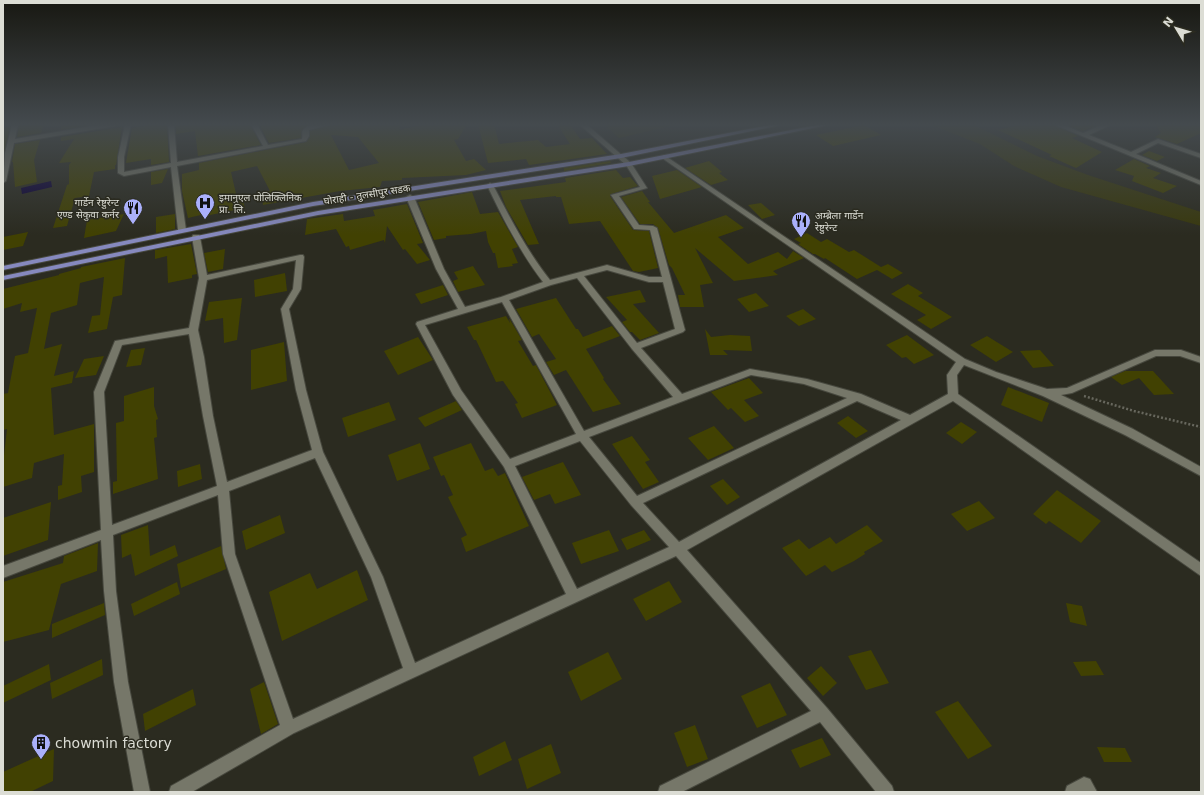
<svg xmlns="http://www.w3.org/2000/svg" width="1204" height="795" viewBox="0 0 1204 795" font-family="'DejaVu Sans','Noto Sans Devanagari',sans-serif">
  <rect width="100%" height="100%" fill="#2b2b20"/>
  <path fill="#38380d" d="M604,124H679L619,138Z
    M929,124H972L1037,156L1088,175L1201,212V226L1061,187L1014,166L980,144Z"/>
  <path fill="#0c0137" d="M51,181L52,187L22,194L21,188Z"/>
  <path fill="#414102" fill-rule="evenodd" d="M26,124H44L41,133L17,137L19,125Z
    M61,124H95L61,130Z
    M155,124H167L169,162L151,165V159L126,163L132,128Z
    M176,124H250L261,145L198,156L195,131L176,134Z
    M259,124H310L302,129L301,138L269,143Z
    M332,124H399L400,130L425,124H467L458,139L454,140L466,161L474,159L486,170L466,175L402,178V180L382,181L380,187L340,191L263,205L262,193L270,191L257,166L231,172L237,198L242,197L245,208L205,216V214L188,218L182,191V174L199,170V163L306,142L310,137V131ZM331,135L358,137L379,163L349,170Z
    M478,124H494L499,144L538,140L546,147L570,144L557,124H570L580,139L592,138L607,154L529,165L526,159L488,163Z
    M1023,124H1052L1078,136L1072,138L1102,152L1076,168L1049,156L1052,155L998,130Z
    M1065,124H1100L1083,131Z
    M1155,124H1184L1188,126L1201,124V133L1177,144L1155,137L1161,133Z
    M864,125L881,135L833,146L816,135Z
    M10,127L4,153L3,160V128Z
    M122,127L116,165H115V169L94,172L89,196L75,198L67,226L53,228L67,185L69,184V165L71,162L59,163L74,139L61,141V137Z
    M40,140L34,160L37,182L15,187L13,162H12L15,144Z
    M1149,151L1165,157L1157,161L1142,155Z
    M1134,159L1150,166L1146,168L1161,173L1153,178L1177,186L1163,193L1132,181L1134,176L1115,170Z
    M610,161L611,163L564,171V168Z
    M709,161L722,172L719,173L728,180L711,185L685,168Z
    M168,169L162,183L151,185V172Z
    M616,170L623,178L630,177L638,186L611,194L610,196L633,230L649,231L658,268L639,272L633,271L600,221L569,224L561,197H556V196L520,200L539,244L528,245L506,207L500,191L566,182L565,178Z
    M677,170L702,187L660,199L652,176Z
    M642,191L650,202H648L674,233L726,215L744,228L718,237L748,264L778,252L787,259L793,251L804,258L773,271L778,275L734,281L695,248L713,283L700,285L704,307H680L678,295H685L672,268L669,265L658,228L653,224H640L621,197Z
    M472,192L480,214L498,212L518,247L512,249L518,263L512,264L513,266L498,268L495,253H493L488,242L486,231L471,234L446,236V238L434,240L418,202Z
    M761,203L775,215L762,219L748,205Z
    M407,204L423,243L417,244L430,260L417,264L405,249L403,250L387,226L385,243L384,240L350,250L349,246L346,247L336,229L305,235L307,219L343,214L344,221L375,216L373,210Z
    M124,214L116,231L84,238L87,220Z
    M175,214V229L156,233V217Z
    M28,232L23,246L3,250V237Z
    M807,233L821,242L827,239L849,252L854,250L881,267L888,264L903,273L892,279L877,270L857,279L825,258L824,259L815,254H813L798,244L801,243L794,239Z
    M191,244L197,274L192,275V278L168,283L167,256L155,259V250Z
    M225,249L223,269L208,272L204,253Z
    M125,258L122,295L113,297L107,329L88,333L92,316L100,315L104,277L80,283L77,305L51,313L44,349L62,344L54,376L74,371L72,383L51,388L54,435L94,424V472L81,476L82,492L58,500V486L62,485L64,454L34,463L32,478L3,487V464L7,429L3,430V394L8,393L15,356L28,353L37,308L20,312L22,303L3,309V289L59,275V274L81,268V267Z
    M473,266L485,285L458,292L453,281L458,279L454,272Z
    M285,273L287,291L255,297L254,280Z
    M908,284L923,293L918,296L952,317L931,329L917,320L926,315L891,294Z
    M443,285L448,295L421,304L415,294Z
    M640,290L646,302L633,304L659,333L640,340L632,332H630L622,322L627,320L606,297Z
    M756,293L769,306L749,312L737,299Z
    M242,298L237,340L224,343L223,318L205,321L209,302Z
    M556,298L576,329H578L583,337L612,326L620,336L586,349L604,378L603,379L621,404L593,412L566,370L554,375L546,362L556,359L539,334L532,337L516,309Z
    M803,309L816,319L799,326L786,316Z
    M506,316L510,323L509,318L522,340L518,341L533,366L536,365L557,405L522,418L515,404L518,403L503,381L496,382L476,340H474L467,327Z
    M705,329L711,337L730,335L750,336L752,351L723,350L728,355H710Z
    M907,335L934,355L914,364L906,357L902,358L886,345Z
    M987,336L1013,352L996,362L970,345Z
    M418,337L433,360L398,375L384,351Z
    M284,342L287,381L251,390V350Z
    M145,348L141,365L126,367L131,350Z
    M1040,350L1054,366L1033,368L1020,351Z
    M104,356L96,375L75,378L84,359Z
    M1125,371H1153L1174,394L1154,395L1139,378L1122,385L1111,377Z
    M749,378L763,393L744,400L759,416L745,422L731,408L728,410L711,392Z
    M154,387V406L158,419L156,420L157,437L154,438L158,479L113,494V482L117,481L116,423L124,421V396Z
    M1008,387L1049,403L1042,422L1001,405Z
    M456,401L462,410L425,427L418,418Z
    M389,402L396,420L348,437L342,418Z
    M848,416L868,431L856,438L837,423Z
    M961,422L977,432L962,444L946,433Z
    M714,426L734,448L708,460L688,438Z
    M632,436L650,460L645,462L659,482L643,489L612,444Z
    M420,443L430,469L397,481L388,455Z
    M471,443L485,471L493,468L498,476L505,473L529,526L466,552L461,538L467,535L448,497L453,495L444,475L441,476L433,457Z
    M563,462L581,495L555,504L550,494L534,500L522,477Z
    M200,464L202,479L178,487L177,471Z
    M723,479L740,497L727,505L710,486Z
    M1057,490L1101,521L1081,543L1049,521L1046,524L1033,514Z
    M979,501L995,518L967,531L951,514Z
    M51,502L48,540L3,556V518Z
    M280,515L285,533L246,550L242,531Z
    M148,525L150,556L175,545L178,556L135,576L131,554L122,558L121,535Z
    M867,525L883,541L864,552L865,554L854,561L832,572L825,565L806,576L782,548L799,539L809,549L830,537L836,544Z
    M609,530L619,551L581,564L572,543Z
    M644,530L651,540L627,550L621,539Z
    M98,543L97,571L61,584L49,630L3,642V582L63,563L64,556Z
    M221,546L226,569L181,588L177,564Z
    M357,570L368,600L282,641L269,592L310,573L317,589Z
    M669,581L682,602L646,621L633,599Z
    M177,582L180,594L134,616L131,604Z
    M104,603L105,615L52,638V624Z
    M1066,603L1082,606L1087,626L1070,622Z
    M871,650L889,683L866,690L848,656Z
    M608,652L622,679L581,701L568,672Z
    M102,659L103,675L52,699L50,683Z
    M1096,661L1104,675L1081,676L1073,662Z
    M49,664L51,680L3,703V686Z
    M821,666L837,683L823,696L807,678Z
    M264,682L278,724L261,734L250,689Z
    M770,683L787,715L757,728L741,696Z
    M193,689L196,705L145,731L143,714Z
    M958,701L992,746L968,759L935,712Z
    M695,725L708,759L687,767L674,733Z
    M822,738L831,755L800,768L791,750Z
    M505,741L512,760L479,776L473,757Z
    M551,744L561,773L527,789L518,759Z
    M1097,747L1125,748L1132,762H1104Z
    M54,749L53,781L30,792H3V772Z"/>
  <g fill="none" stroke-linecap="round" stroke-linejoin="round">
    <defs>
      <path id="minor" d="M12,124H18L15,139L104,124H118L115,126L14,143L6,181L3,183L5,153Z
        M125,124H131L124,157V172L171,163L168,124H174L177,162L263,146L251,124H257L268,145L302,139C303,135 301,131 304,129C309,123 324,124 331,124L309,130V136L306,141L177,166L186,230L182,232L178,230L171,167L124,176L118,173V157Z
        M579,124H586L631,163L647,188L619,196L639,225L653,226L657,228L685,330L683,332L641,348L682,394L750,369L807,379L861,394L910,415L948,394L947,375L956,362L662,158L661,157L664,155L965,359L996,372L1047,389L1067,388L1155,350H1181L1201,357V363L1180,356H1156L1072,393L1061,395L1133,429L1201,467V476L1125,435L1043,396L964,365L957,375L958,394L1201,563V576L953,401L687,550L827,708L892,786L894,792H876L820,722L682,792H658L660,786L811,711L676,556L294,733L192,792H169L171,786L280,725L223,554L218,495L113,535L116,591L128,682L150,792H134L114,682L104,591L101,540L3,578V566L101,530L94,392L115,341L189,328L199,278L192,237L193,235H199L200,237L207,275L300,255H303L304,257L301,289L289,309L306,390L323,452L383,577L415,663L566,594L504,467L453,395L416,324L417,322L458,309L436,269L406,197L410,195L414,197L444,269L465,307L501,297L543,282C520,252 503,219 487,185L490,183L493,185C510,218 527,251 550,280L607,265L649,277H662L650,230L634,229L611,195L640,187L626,165ZM296,260L293,289L281,309L296,390L312,450L227,482L213,416L204,357L198,330L207,280ZM607,270L649,282H663L675,329L637,343L584,276ZM577,278L632,349L673,397L584,431L509,300L551,285ZM502,302L576,434L510,459L461,390L425,325ZM189,334L203,416L217,486L112,525L104,392L122,345ZM751,375L804,384L847,398L637,496L589,437ZM857,401L901,420L679,542L643,503ZM580,441L631,505L669,547L577,589L515,466ZM315,458L371,577L403,668L293,719L235,554L229,491Z
        M1053,124H1061L1083,133L1104,124H1112L1089,135L1131,152L1158,139L1201,154V158L1158,143L1136,154L1201,181V185Z
        M1084,777L1090,779L1097,792H1065L1067,786Z"/>
      <path id="major" d="M774,124H786L621,158L313,206L3,270V266L313,202L621,154Z
        M821,124H833L629,166L318,215L3,280V276L318,211L629,162Z"/>
    </defs>
    <use href="#minor" stroke="#47483e" stroke-width="2"/>
    <use href="#major" stroke="#47483e" stroke-width="2"/>
    <path stroke="#67675d" stroke-width="2.5" stroke-dasharray="2 2" stroke-linecap="butt" d="M1084,396L1134,411L1201,427"/>
    <use href="#minor" fill="#767769" fill-rule="evenodd"/>
    <use href="#major" fill="#8689be" fill-rule="evenodd"/>
  </g>
  <linearGradient id="sky" x2="0" y2="1"><stop stop-color="#181812"/><stop offset="0.53" stop-color="#444a4e"/><stop offset="1" stop-color="#444a4e" stop-opacity="0"/></linearGradient>
  <rect width="1204" height="235" fill="url(#sky)"/>
  <defs>
    <symbol id="hospital-pin" viewBox="-11 -11 22 30"><path d="M0 17L-7.5 6A9.5 9.5 0 1 1 7.5 6Z" fill="#aab0fb" stroke="#2b2b20"/><path d="M-5-5h3v3.5h4V-5h3V5h-3V1.5h-4V5h-3Z" fill="#111"/></symbol>
    <symbol id="restaurant-pin" viewBox="-11 -11 22 30"><path d="M0 17L-7.5 6A9.5 9.5 0 1 1 7.5 6Z" fill="#aab0fb" stroke="#2b2b20"/><path d="M-5-6h1v4h1v-4h1v4h1v-4h1v5L-1.5 .5V6h-2V.5L-5-1ZM5-6V6H3V1.5H1.5Q1.5-4 5-6Z" fill="#111"/></symbol>
    <symbol id="building-pin" viewBox="-11 -11 22 30"><path d="M0 17L-7.5 6A9.5 9.5 0 1 1 7.5 6Z" fill="#aab0fb" stroke="#2b2b20"/><path d="M-4-6H4V6H1V3H-1V6H-4ZM-2.5-4.3h1.7v1.8h-1.7ZM.8-4.3h1.7v1.8H.8ZM-2.5-1h1.7V.8h-1.7ZM.8-1h1.7V.8H.8Z" fill="#111"/></symbol>
  </defs>
  <g fill-rule="evenodd">
    <use href="#hospital-pin" x="194" y="192" width="22" height="30"/>
    <use href="#restaurant-pin" x="122" y="197" width="22" height="30"/>
    <use href="#restaurant-pin" x="790" y="210" width="22" height="30"/>
    <use href="#building-pin" x="30" y="732" width="22" height="30"/>
  </g>
  <g text-anchor="middle" stroke-width="3" stroke-linejoin="round" paint-order="stroke">
    <g font-size="10" fill="#dcddd5" stroke="#2b2b20">
      <text transform="translate(367 194) rotate(-9)" y="4">घोराही - तुलसीपुर सडक</text>
    </g>
    <g font-size="10" fill="#dcddd5" stroke="#2b2b20" text-anchor="start">
      <text x="219" y="201">इमानुएल पोलिक्लिनिक<tspan x="219" dy="12">प्रा. लि.</tspan></text>
      <text x="119" y="206" text-anchor="end">गार्डेन रेष्टुरेन्ट<tspan x="119" dy="12">एण्ड सेकुवा कर्नर</tspan></text>
      <text x="815" y="219">अम्ब्रेला गार्डेन<tspan x="815" dy="12">रेष्टुरेन्ट</tspan></text>
    </g>
    <g font-size="14" fill="#dcddd5" stroke="#2b2b20" text-anchor="start">
      <text x="55" y="748">chowmin factory</text>
    </g>
  </g>
  <rect width="1204" height="795" fill="none" stroke="#dcddd5" stroke-width="8"/>
  <g transform="translate(1176 28) rotate(308)" stroke="#2b2b20" stroke-width="3" paint-order="stroke">
  <path d="M0-3L7 15L0 10L-7 15Z" fill="#dcddd5"/>
  <text y="-6" font-size="11" font-weight="bold" text-anchor="middle" fill="#dcddd5">N</text>
  </g>
</svg>
